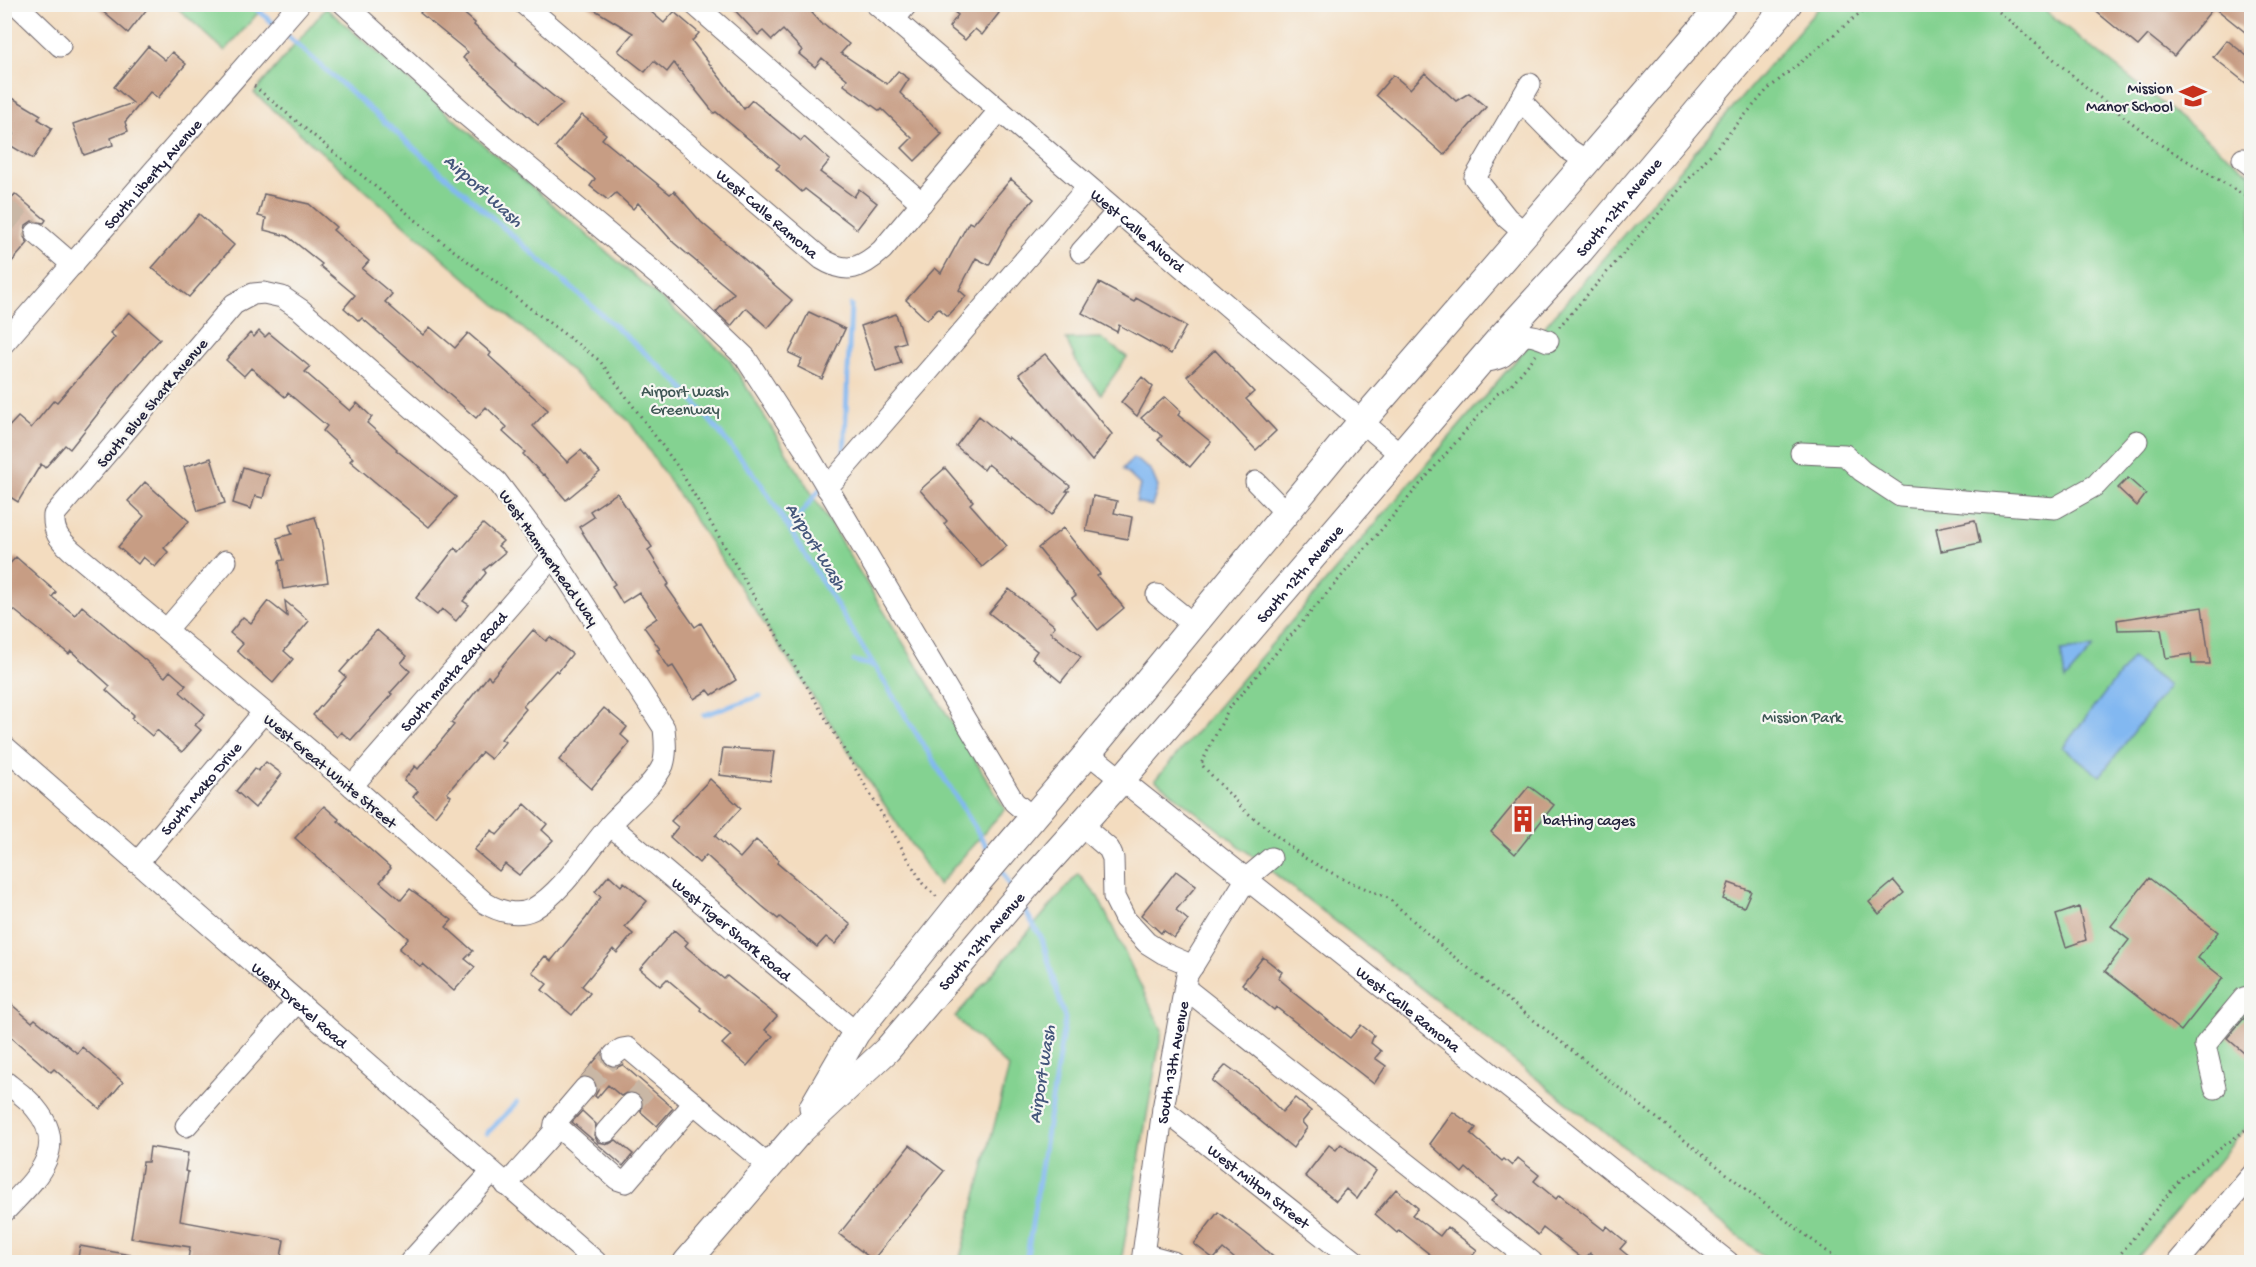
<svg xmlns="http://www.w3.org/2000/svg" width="2256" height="1267" viewBox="0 0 2256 1267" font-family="'Gochi Hand',sans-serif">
  <rect width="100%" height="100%" fill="#f6f6f2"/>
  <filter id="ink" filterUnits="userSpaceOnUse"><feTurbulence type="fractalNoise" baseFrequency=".0167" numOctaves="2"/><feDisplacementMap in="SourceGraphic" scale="12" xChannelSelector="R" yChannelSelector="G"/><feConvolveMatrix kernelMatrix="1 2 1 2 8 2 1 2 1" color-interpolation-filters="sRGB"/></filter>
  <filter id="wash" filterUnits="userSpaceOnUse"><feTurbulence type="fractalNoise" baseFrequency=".008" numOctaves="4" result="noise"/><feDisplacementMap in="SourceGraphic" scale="24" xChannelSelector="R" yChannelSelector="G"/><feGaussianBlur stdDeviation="1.35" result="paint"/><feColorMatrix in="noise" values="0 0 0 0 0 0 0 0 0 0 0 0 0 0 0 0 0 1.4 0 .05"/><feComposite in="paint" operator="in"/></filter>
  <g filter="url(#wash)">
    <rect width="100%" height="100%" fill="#f3dcbf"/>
    <path fill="#84d291" stroke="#537a66" stroke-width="1.5" d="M174,5H265L225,51Z
      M1821,5H2038L2251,174V1122L2133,1262H1771L1155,780Z
      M326,8L728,357L1005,809L938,885L630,422L254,93Z
      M1101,338L1127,357L1101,394L1079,367L1066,339Z
      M1078,874L1098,897L1162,1030L1121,1262H959L1009,1068L955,1017Z"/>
    <path fill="#82b8f1" stroke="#526d96" stroke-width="1.5" d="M1133,458L1151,470L1158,487L1152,506L1136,502L1140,485L1123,469Z
      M2093,648L2065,680L2061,651Z
      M2132,658L2169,686L2100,776L2063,747Z"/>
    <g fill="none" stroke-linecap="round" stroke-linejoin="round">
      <path stroke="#82b8f1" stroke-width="5" d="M251,4L275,25
        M282,31L680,384L760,482L992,855
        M844,457L851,305
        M789,529L821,488
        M854,661L874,666
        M704,715L760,696
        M1000,868L1013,891
        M1021,904L1042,939L1065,1019L1026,1262
        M487,1133L517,1103"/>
    </g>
    <g id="blocks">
      <path fill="#c79d84" d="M94,4H151L128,33Z
        M427,4H453L475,23L474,25L516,64L515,65L563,104L538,125L463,58L468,52L420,13Z
        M585,4H642L664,23L674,12L699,33L692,41L744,109L752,100L801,141L804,137L830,160L820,172L854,197L859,189L877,203L857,229L805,189L802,192L776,169L780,165L716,112L714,113L674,63L667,72L654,61L645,72L618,51L633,33Z
        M729,4H804L823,25L824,24L849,44L841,53L887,84L898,71L909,79L900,93L942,134L915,161L902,148L912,138L882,109L880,111L844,85L847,79L822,58L815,67L799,54L802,50L783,30L772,40L763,31L758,35Z
        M944,4H988L999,13L982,35L975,29L965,40L949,27L958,15Z
        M2087,4H2252V24L2245,32L2214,7L2174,56L2148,35L2138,46Z
        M2227,40L2252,60V88L2213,57Z
        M148,46L165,60L172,52L186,64L158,98L150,92L125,122L128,131L111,138L113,145L84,155L73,124L133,103L114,87Z
        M1425,73L1456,101L1469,93L1486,107L1444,155L1376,95L1393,75L1410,89Z
        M4,93L41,115L38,119L52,128L33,159L8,144L14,133L4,128Z
        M582,115L606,134L602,139L670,194L674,191L701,222L792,300L768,328L746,308L731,326L716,312L734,293L674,243L638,203L633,209L616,193L608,200L590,186L595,179L555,147Z
        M1011,179L1034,199L1009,228L989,265L976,258L959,290L966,296L948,316L938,308L927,320L906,300L935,268L941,273L969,222L973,224Z
        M15,194L46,220L44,223L32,221L26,225L24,237L28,243L4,271V207Z
        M264,194L309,204L336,227L333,230L369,261L362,269L392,294L385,302L423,335L430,327L455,348L468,333L491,353L489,356L548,410L533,426L567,462L581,450L600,472L566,500L544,474L543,475L523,454L525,452L503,432L507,427L486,407L476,418L362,318L359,321L344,308L355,295L320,266L322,264L287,236L264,230L266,218L258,216Z
        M199,214L234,245L189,297L152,268Z
        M1099,283L1134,302L1136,298L1186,326L1171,354L1119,325L1117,332L1082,313Z
        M129,312L160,339L130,373L70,449L65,445L45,468L41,464L18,502L4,493V432L18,417L31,428L54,400L57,402L115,337L110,333Z
        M809,312L845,329L822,379L798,367L802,359L789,353Z
        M896,314L905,342L895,345L901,363L876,371L861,326Z
        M259,331L265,337L269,333L310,367L305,372L350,411L357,403L372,417L367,423L397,449L396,450L456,497L429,527L350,461L353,458L323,431L327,426L288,393L285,397L251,368L244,376L226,360L250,333L254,337Z
        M1215,350L1254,392L1246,399L1276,431L1256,450L1187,376Z
        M1045,354L1112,434L1092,461L1019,374Z
        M1142,377L1153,387L1137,416L1121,402Z
        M1165,397L1181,411L1178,415L1211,442L1190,467L1158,440L1162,436L1141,418Z
        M979,416L1008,440V437L1070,486L1066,491H1069L1052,515L988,464L984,470L956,446Z
        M211,458L225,503L198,511L184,467Z
        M243,467L269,475L263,498L255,496L251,509L233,503Z
        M945,468L973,501L970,504L1007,546L982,567L944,524L947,521L920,490Z
        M2128,478L2146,494L2137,506L2118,488Z
        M145,482L189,521L164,548L168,552L155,567L143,557L138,564L118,547L144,516L128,501Z
        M617,493L652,547L648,550L669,584L666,586L695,627L701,623L736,680L712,695L708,690L694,699L673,666L669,668L657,650L660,649L644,627L657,618L639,592L622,603L612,586L615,584L579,527L594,517L590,511Z
        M1093,496L1117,501L1114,513L1132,517L1128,539L1086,531Z
        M315,517L321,538L328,582L283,589L279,561L284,560L277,538L292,534L289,525Z
        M1975,520L1980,543L1941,551L1936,528Z
        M483,524L503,541L498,546L505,552L484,570L486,573L463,601L469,605L456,621L442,609L437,615L416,598L455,548L459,552Z
        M1063,528L1100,574L1097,576L1124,608L1098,630L1072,598L1076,595L1038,548Z
        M16,557L56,592L52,597L75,615L82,606L165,677L170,671L186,685L180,692L205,714L195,725L201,730L182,752L157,730L152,736L131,718L134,715L106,690L110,686L71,651L69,654L4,602V570Z
        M1009,589L1055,626L1050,632L1081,657L1061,682L1032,658L1037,651L989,613Z
        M268,601L287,616L285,601L309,621L284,651L293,659L273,683L237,651L243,644L230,633L243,617L251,623Z
        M2202,607L2210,664H2192L2191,654L2166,658L2161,629L2118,630L2117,620Z
        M377,630L407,656L401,663L410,671L390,693L392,694L351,740L341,732L337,737L313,715L346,677L340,672Z
        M533,630L546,641L550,637L572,654L558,672L556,670L523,706L526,709L501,739L505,742L491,759L482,752L447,793L451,796L435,816L413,797L418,791L404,780L415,766L418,769L454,725L451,723L488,676L491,679Z
        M604,708L627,727L621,735L630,743L591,789L559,760Z
        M723,748L774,751L770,781L719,775Z
        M266,762L282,774L255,808L236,791L255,768L258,771Z
        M710,779L741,808L715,836L740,858L756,840L779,860L777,863L851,925L835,944L826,937L817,947L780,917L778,919L762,906L706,855L699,863L670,837L678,827L671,821Z
        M1529,786L1554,805L1515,854L1491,832Z
        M525,804L547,824L542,830L553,840L519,875L505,864L499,871L474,850L492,830L497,835Z
        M324,806L339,819L338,821L391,868L380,882L401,900L410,889L452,920L446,927L473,951L465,959L475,967L454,991L423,964L421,967L399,949L408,938L295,838Z
        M1176,871L1196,886L1176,910L1188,920L1174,938L1163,930L1161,933L1141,915Z
        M609,875L621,886L624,882L647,901L625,927L633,934L617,953L613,949L582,986L590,993L572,1015L542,990L547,984L532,972L545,956L551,961L586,918L601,897L595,892Z
        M2149,878L2218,932L2198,958L2223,978L2181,1031L2105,971L2129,940L2111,926Z
        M1894,881L1904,893L1879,914L1869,902Z
        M1729,883L1751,891L1744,907L1723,899Z
        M2079,907L2086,940L2066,947L2056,915Z
        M674,930L688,942L685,946L724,979L727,976L777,1016L765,1030L773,1036L747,1066L722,1044L731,1035L700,1010L701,1008L667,979L660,986L640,969Z
        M1263,957L1282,972L1278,978L1291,989L1290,990L1350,1038L1361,1025L1374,1035L1371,1043L1381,1051L1375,1058L1386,1066L1374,1084L1276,1007L1274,1010L1242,984Z
        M4,998L32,1022L35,1019L77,1053L82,1047L123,1082L100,1109L54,1069L51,1072L4,1031Z
        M2252,1009V1060L2227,1038Z
        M602,1052L604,1062L608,1066L616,1068L624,1064L623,1065L673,1108L657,1126L641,1112L643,1101L640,1095L634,1092H628L621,1096L608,1085L597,1098L595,1096L598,1090L597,1083L593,1078L582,1076Z
        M1226,1065L1258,1088L1282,1112L1295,1098L1311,1111L1302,1122L1307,1128L1293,1148L1212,1081Z
        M582,1111L596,1124L594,1135L598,1142L609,1144L616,1140L633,1154L623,1166L572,1122Z
        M1453,1112L1476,1128L1471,1134L1502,1161L1504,1159L1512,1166L1518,1158L1539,1175L1534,1181L1556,1199L1559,1195L1604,1230L1607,1226L1626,1242L1620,1249L1637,1263H1602L1590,1253L1584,1260L1543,1228L1538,1235L1510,1213L1509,1214L1491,1201L1497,1195L1466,1168L1462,1173L1430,1144Z
        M1341,1144L1376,1171L1357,1199L1346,1189L1336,1201L1305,1176L1329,1145L1336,1150Z
        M910,1145L944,1171L873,1260L839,1234Z
        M150,1147L188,1153L185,1171L188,1172L180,1221L284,1240L280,1263H207L188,1259L190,1247L131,1238L143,1162H148Z
        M1396,1189L1418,1208L1412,1215L1440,1236L1447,1227L1477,1250L1467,1263H1441L1399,1230L1397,1233L1375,1214Z
        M1218,1212L1253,1239L1280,1263H1240L1223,1249L1214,1259L1194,1244Z
        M80,1246L131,1255L130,1263H77Z"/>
    </g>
  </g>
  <g filter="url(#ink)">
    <use href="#blocks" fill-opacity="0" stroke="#6b6369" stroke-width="1.5"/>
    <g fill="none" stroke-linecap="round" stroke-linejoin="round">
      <path stroke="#c9b7a5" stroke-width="21" stroke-dasharray="21 10" stroke-linecap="butt" d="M4,208L36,233
        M585,1088L614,1055
        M631,1104L648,1086"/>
      <defs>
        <g id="minor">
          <path d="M16,4L60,46"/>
          <path d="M344,4L466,115L672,287L745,357L804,448L1014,802L1033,818"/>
          <path id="s1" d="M524,4L822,259C847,275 862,268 882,250L999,111"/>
          <path d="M694,4L922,203"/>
          <path id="s2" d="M876,4L1401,455"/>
          <path d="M894,20L907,4"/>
          <path d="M1520,100L1568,149L1588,162"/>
          <path d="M2243,159L2252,166"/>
          <path d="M36,233L73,265"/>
          <path d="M1526,234L1507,218L1475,178L1530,84"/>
          <path d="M1081,252L1117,212"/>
          <path d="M264,293L282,297L301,310L497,482L553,556L664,728C665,740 667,753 663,765C654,785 626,807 611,824C587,851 564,891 533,909C517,917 498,911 485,903L352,786L71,550C59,539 53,532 54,515L234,304L253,294Z"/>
          <path id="s3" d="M4,343L299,4"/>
          <path d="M1479,363C1487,361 1497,360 1503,356C1525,339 1517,328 1548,341"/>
          <path d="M1801,453L1845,455L1862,471L1900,496L2055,508L2096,485L2137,441"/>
          <path d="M1256,482L1286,513"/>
          <path d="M827,488L1088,187"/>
          <path d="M1157,595L1194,625"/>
          <path d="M167,629L226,561"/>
          <path id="s4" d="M4,746L596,1262"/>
          <path id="s5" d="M1088,753L1728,1262"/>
          <path id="s6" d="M352,786L553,556"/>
          <path d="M1080,824L1109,849L1113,858L1114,897L1125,919L1147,943L1163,953L1193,966"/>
          <path id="s7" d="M610,825L856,1033"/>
          <path id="s8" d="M137,863L263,713"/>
          <path d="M1185,988L1532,1262"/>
          <path d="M614,1055L622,1049L628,1048L770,1167"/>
          <path d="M4,1081C15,1090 28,1098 36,1109C71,1151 32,1182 4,1212"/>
          <path d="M2215,1088L2205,1045L2244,998L2252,996"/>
          <path id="s9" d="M1163,1109L1356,1262"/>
          <path d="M555,1124L617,1179L626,1182L694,1103"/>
          <path d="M186,1126L297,1002"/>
          <path d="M606,1132L631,1104"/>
          <path d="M506,1185L553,1133L556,1122L585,1088"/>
          <path d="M1144,1254L1173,1262"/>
          <path d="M410,1262L492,1172"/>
          <path id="s10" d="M1142,1262L1163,1109L1187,975L1247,878L1271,858"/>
          <path d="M2178,1262L2252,1175"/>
        </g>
        <g id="major">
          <path d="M813,1107L856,1033L970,891L1088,753L1346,440L1723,4"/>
          <path id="s11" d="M687,1262L799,1132L887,1050L1037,874L1122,779L1503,335L1580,251L1788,4"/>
        </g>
      </defs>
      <use href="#minor" stroke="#6b6369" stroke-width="23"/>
      <use href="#major" stroke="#6b6369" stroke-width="29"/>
      <path stroke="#6b6369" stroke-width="3" stroke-dasharray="1.5 4.5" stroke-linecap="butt" d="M1990,4L2086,87L2158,143L2252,200
        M254,86L441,241L600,361L678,467L923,884L937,897
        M1559,327L1767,90L1871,4
        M1536,355L1510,386L1497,394L1229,708L1201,764L1244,810L1303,857L1343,879L1388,898L1448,952L1766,1205L1841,1262
        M2114,1262L2182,1177L2252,1125"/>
      <use href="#minor" stroke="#fff" stroke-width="21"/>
      <use href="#major" stroke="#fff" stroke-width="27"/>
    </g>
  </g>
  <defs>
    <symbol id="school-bare" viewBox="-9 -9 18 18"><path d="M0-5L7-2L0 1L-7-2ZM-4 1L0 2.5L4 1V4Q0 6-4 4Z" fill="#c8321e" stroke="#f6f6f2" stroke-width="2.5" paint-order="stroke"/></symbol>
    <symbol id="building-bare" viewBox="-9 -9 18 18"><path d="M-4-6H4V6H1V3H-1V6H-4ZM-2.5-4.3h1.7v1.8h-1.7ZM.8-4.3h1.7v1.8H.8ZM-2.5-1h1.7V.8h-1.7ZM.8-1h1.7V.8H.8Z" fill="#c8321e" stroke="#f6f6f2" stroke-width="2.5" paint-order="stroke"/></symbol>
  </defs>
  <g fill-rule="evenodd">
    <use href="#school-bare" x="2174" y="77" width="38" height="38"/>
    <use href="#building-bare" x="1504" y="800" width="38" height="38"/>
  </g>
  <g text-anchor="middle" stroke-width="4.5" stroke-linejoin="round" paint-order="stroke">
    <g font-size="16" fill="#22223b" stroke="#f6f6f2" text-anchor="end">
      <text x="2173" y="93">Mission<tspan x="2173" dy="18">Manor School</tspan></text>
      <text x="1543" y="825" text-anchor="start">batting cages</text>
    </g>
    <g font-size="16" fill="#22223b" stroke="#f6f6f2">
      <text dy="6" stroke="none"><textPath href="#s3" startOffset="225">South Liberty Avenue</textPath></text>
      <text dy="6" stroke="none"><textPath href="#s11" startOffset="1408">South 12th Avenue</textPath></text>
      <text dy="6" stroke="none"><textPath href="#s1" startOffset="321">West Calle Ramona</textPath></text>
      <text dy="6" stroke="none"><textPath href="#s2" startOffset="346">West Calle Alvord</textPath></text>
      <text transform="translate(151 402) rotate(-50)" y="6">South Blue Shark Avenue</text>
      <text transform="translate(550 557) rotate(55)" y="6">West Hammerhead Way</text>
      <text dy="6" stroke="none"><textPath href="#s11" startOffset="922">South 12th Avenue</textPath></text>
      <text dy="6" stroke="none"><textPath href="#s6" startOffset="153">South manta Ray Road</textPath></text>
      <text transform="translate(331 770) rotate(40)" y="6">West Great White Street</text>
      <text dy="6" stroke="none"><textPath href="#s8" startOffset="98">South Mako Drive</textPath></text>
      <text dy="6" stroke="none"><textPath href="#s7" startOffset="160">West Tiger Shark Road</textPath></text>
      <text dy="6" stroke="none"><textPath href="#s11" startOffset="436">South 12th Avenue</textPath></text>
      <text dy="6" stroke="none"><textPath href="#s4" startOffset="393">West Drexel Road</textPath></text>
      <text dy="6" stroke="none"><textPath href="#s5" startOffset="410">West Calle Ramona</textPath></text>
      <text dy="6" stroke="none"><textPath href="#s10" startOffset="202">South 13th Avenue</textPath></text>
      <text dy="6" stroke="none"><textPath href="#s9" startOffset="123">West Milton Street</textPath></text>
    </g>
    <g font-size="16" fill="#3f5755" stroke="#f6f6f2">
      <text x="685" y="396">Airport Wash<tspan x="685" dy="18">Greenway</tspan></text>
      <text x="1802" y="722">Mission Park</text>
    </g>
    <g font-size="18" font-style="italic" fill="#44567b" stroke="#f6f6f2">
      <text transform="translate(484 190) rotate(42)" y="6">Airport Wash</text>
      <text transform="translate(817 546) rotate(58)" y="6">Airport Wash</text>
      <text transform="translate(1041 1074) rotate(-81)" y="6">Airport Wash</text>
    </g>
  </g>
  <rect width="2256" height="1267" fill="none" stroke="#f6f6f2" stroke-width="24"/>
</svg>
